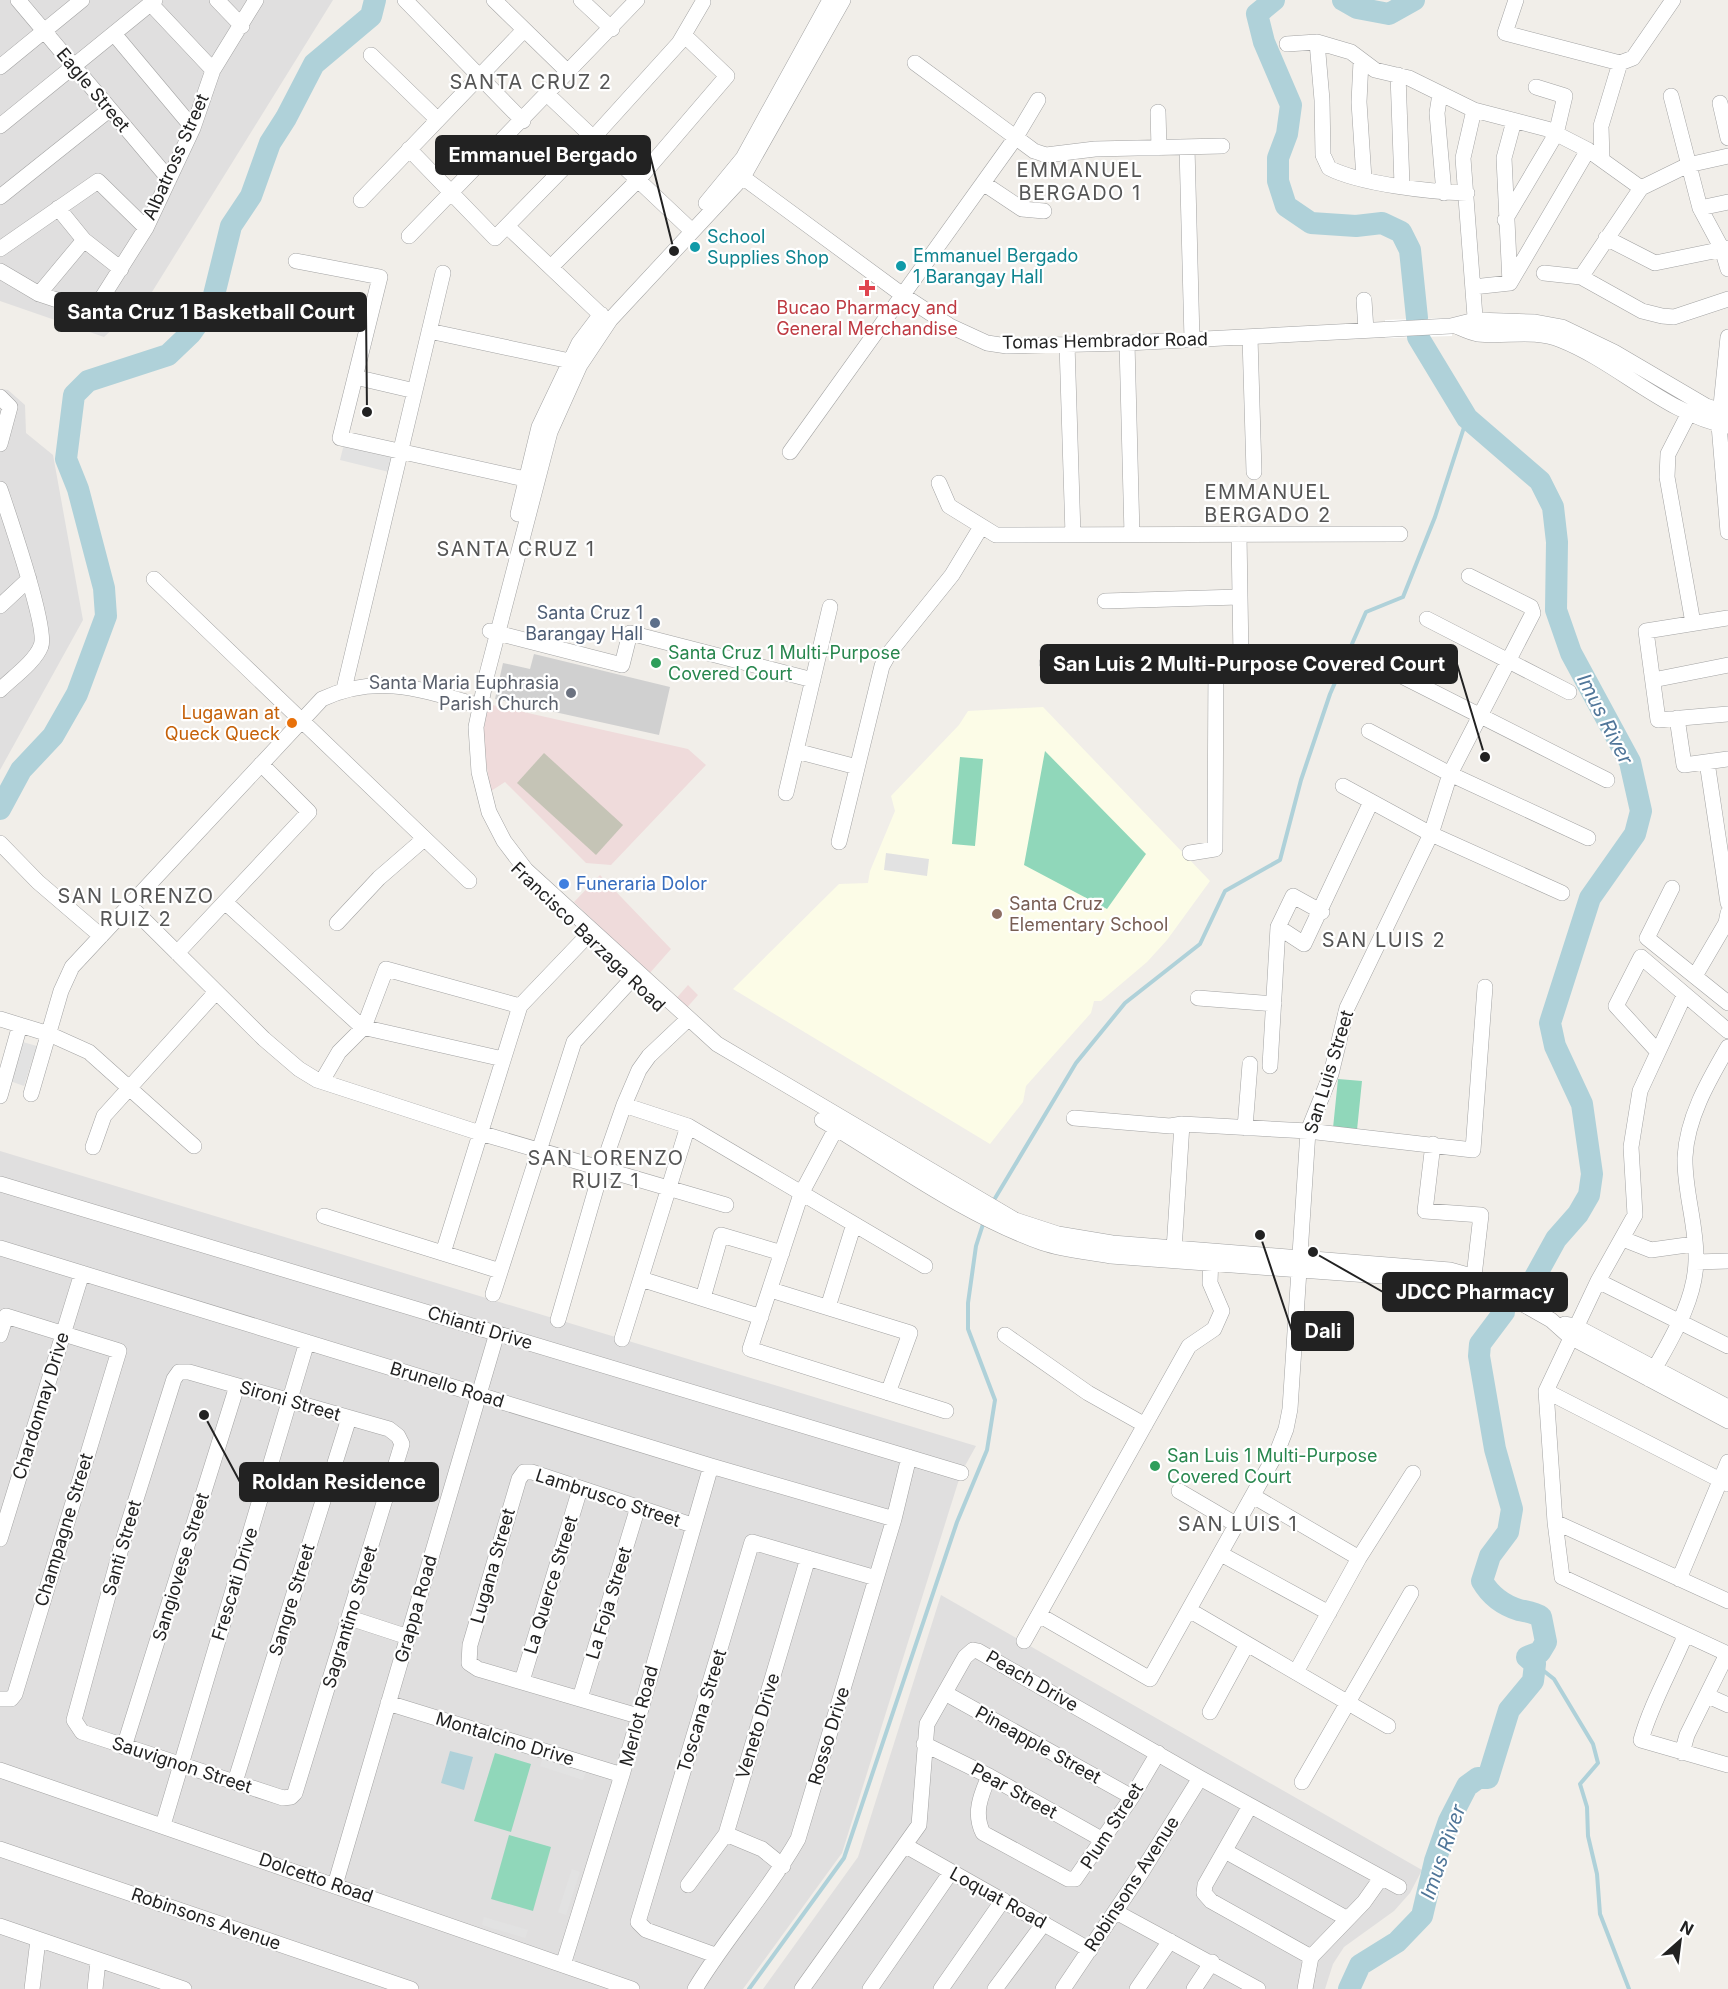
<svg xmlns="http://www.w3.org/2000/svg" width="1728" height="1989" viewBox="0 0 1728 1989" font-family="Inter,sans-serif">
  <rect width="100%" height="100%" fill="#f1eee9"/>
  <path fill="#e0dfdf" d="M0,0H333L152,292L104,337L0,301Z
    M0,389L8,390L25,405L26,433L53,455L83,620L0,770Z
    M0,1151L976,1446L961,1473L842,1853L743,1989H0Z
    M941,1595L1422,1870L1410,1893L1394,1911L1344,1947L1333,1964L1325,1989H763L858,1857Z"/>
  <path fill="#efdbdb" d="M488,704L688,749L706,765L611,865L586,863L505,782L491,791L482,740Z
    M600,875L671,949L649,974L574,902Z
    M688,985L698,995L684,1011L674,1001Z"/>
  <path fill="#fcfce7" d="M1043,707L1210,881L1167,940L1147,962L1101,1001H1094L1091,1013L1026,1086L1023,1102L990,1144L733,989L839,884L868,883L870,871L895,811L891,796L959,725L968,711Z"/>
  <path fill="#d0d0d0" d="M534,654L670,687L659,735L495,699L503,663L530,669Z"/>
  <path fill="#c5c4b6" d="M544,753L623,825L596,855L517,783Z"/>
  <path fill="#90d7ba" d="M1045,751L1146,854L1107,909L1024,865Z
    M960,757L983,759L975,846L952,844Z
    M1338,1079L1362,1081L1357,1130L1333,1128Z
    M495,1753L531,1764L511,1832L474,1821Z
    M509,1835L551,1847L533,1911L491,1899Z"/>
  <path fill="#e2e2e2" d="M344,444L396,457L393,473L340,460Z
    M886,853L929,859L927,876L884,870Z
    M19,1041L37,1046L24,1086L7,1080Z
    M543,1758L586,1771L583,1780L540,1766Z
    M572,1869L580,1872L566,1915L558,1912Z
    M484,1917L528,1930L525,1938L482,1925Z"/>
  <path fill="#afd1d9" d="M450,1751L473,1757L464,1790L441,1783Z"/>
  <path fill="#fff" d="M1451,318L1452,336L1385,338V320Z"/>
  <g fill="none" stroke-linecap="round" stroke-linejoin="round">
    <path stroke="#afd1d9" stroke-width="4" d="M994,1200L1076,1063L1125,1003L1200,944L1225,891L1280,860L1301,780L1330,694L1366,612L1403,597L1435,517L1467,418
      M1535,1664L1554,1679L1593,1744L1598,1763L1580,1784L1587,1807L1588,1836L1597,1874L1600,1914L1629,1989
      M749,1989L844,1858L957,1522L987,1450L995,1400L968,1329V1303L976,1246L984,1221"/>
    <path stroke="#afd1d9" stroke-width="22" d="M1274,0L1257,14L1264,42L1291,105L1287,134L1278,158V181L1286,206L1311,223L1356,226L1382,223L1401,232L1410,250L1417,318
      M1343,0L1357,8L1389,14L1414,0
      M1418,337L1467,418L1540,481L1553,507L1557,542L1556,610L1571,653L1630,762L1641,811L1635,834L1590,898L1550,1023L1555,1046L1582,1104L1592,1174L1589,1195L1578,1214L1556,1239L1529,1288
      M0,809L21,770L53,736L77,694L106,616L104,588L78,489L66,459L74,395L88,381L168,355L191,333L212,303L231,226L251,196L270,143L286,118L314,64L371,16L375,0
      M1349,1989L1360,1965L1397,1942L1422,1916L1435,1861L1449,1821L1467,1786L1478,1778H1488L1509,1710L1533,1681L1535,1664L1527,1657L1540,1652L1546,1642L1541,1617C1534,1612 1528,1612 1519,1610C1503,1605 1490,1595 1482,1581L1490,1556L1508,1532L1512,1509L1495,1449L1479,1356L1480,1344L1504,1312"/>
    <defs>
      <path id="minor" d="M18,0L169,179
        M217,0L242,26
        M405,0L523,121
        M494,0L569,73
        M581,0L612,29
        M843,0L743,177L610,320L580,365L550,432L487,674L476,727L479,772L489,812L504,841L526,870L717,1044L1015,1220L1058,1234L1112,1243L1450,1270L1475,1277L1551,1320L1570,1337L1728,1421
        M1516,0L1505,33L1620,63L1633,58L1673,0
        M150,3L213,70
        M115,35L193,128
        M1317,42L1322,100L1323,155L1329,168C1360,184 1431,192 1467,193
        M1287,44L1317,42L1351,52L1375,70L1409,78L1474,110L1547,129L1588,150L1641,188
        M371,55L438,120
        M1361,61L1359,102L1364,179
        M915,63L1034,151L1046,155L1095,149L1222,146
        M0,67L82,0
        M1398,75L1402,185
        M1440,94L1437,113L1444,193
        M548,95L692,231
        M1671,96L1700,208L1722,249L1728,269
        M1720,103L1728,138
        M1474,110L1463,158L1476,330
        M1158,112L1159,148
        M0,126L155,0
        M1187,147L1192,340
        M409,149L495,238L593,138L679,43L703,2
        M1602,160L1601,126L1620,63
        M737,173L904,296L950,326L987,343L1007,346L1127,343L1451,326L1475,320L1535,322L1562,327L1614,352L1706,406L1728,413
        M983,183L1022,209L1044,211
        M0,197L109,110
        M361,200L524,30
        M706,203L743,158L830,0
        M58,208L84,240L121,269
        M1700,208L1728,202
        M1505,220L1556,134L1565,96L1536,87
        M507,226L601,315
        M409,236L637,0
        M1606,238L1655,263L1728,248
        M0,249L98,181L146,228
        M296,261L380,277L340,438L534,481
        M551,267L637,181L727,76L684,35
        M0,271L39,294L93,312L146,228L193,128L213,70L256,0
        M1544,273L1581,277L1642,311L1662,316L1674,317L1728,299
        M1581,277L1641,188L1688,165L1728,156
        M1510,283L1504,158L1514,121
        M1473,287L1510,283L1588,150
        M39,294L84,240
        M1364,300L1366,330
        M1456,326C1463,329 1471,333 1478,334C1506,337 1534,329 1561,340C1617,362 1668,415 1728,426
        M429,331L570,361
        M1250,337L1254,472
        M1728,337L1719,425L1728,532
        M1127,343L1132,535
        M1067,344L1073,535
        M355,377L415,391
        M0,397L10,407L0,444
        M1689,413L1668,454L1667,477L1693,623
        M790,452L1016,137L1038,100
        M939,483L949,506L996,535L1400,534
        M0,489C8,513 48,629 41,646C35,662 12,678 0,690
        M518,514L539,427L579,343L601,314
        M154,579L469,881
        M1105,601L1239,597
        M0,606L29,579
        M1728,618L1646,631L1658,720L1728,714
        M1427,619L1569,692
        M490,631L622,665L630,633L813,680
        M1047,663L1241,658L1239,534
        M1380,665L1607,780
        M1653,680L1728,665
        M344,689L443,273
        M1677,718L1684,765L1728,759
        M1369,731L1450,774L1588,838
        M796,751L857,767
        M1707,762L1728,903
        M1343,786L1431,834L1562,893
        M786,793L830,607
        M839,842L882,666L890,652L952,575L981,527
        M0,843L38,882L101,936
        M1190,853L1215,849L1216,659
        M1672,888L1647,938L1728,1003
        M225,902L362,1027L503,1059
        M129,905L264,1039L299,1069L317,1080L480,1133L726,1205
        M337,923L379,878L424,839
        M1278,927L1304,944L1371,802
        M177,953L309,812L261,764
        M1695,976L1726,923L1728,913
        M1684,996L1640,1091L1631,1147L1635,1215L1598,1281L1546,1391L1555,1522L1562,1577L1728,1654
        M1198,998L1274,1004
        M0,1019L49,1034L89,1052L194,1146
        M1658,1052L1616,1006L1641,957L1728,1031
        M1270,1066L1278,927L1293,896L1322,912
        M322,1081L339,1052L364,1027L386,969L520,1006
        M31,1094L61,991L72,967L322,699C378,673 423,690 480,706
        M0,1096L20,1025
        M624,1105L688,1126L925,1266
        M1074,1118L1170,1126L1182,1124L1308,1131L1473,1150L1485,987
        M841,1119L801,1194L750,1349L946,1411
        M822,1120C893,1162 964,1215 1043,1243C1064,1250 1088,1252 1111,1256L1449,1281L1468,1286
        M1245,1128L1250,1064
        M1433,1144L1425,1211L1481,1215L1473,1285
        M93,1147L104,1116L216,992
        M0,1184L961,1473
        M324,1216L500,1271
        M1623,1239L1651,1250L1694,1244
        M0,1248L711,1466L894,1519
        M1174,1250L1182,1124
        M443,1253L520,1006L586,937
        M1696,1262L1728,1261
        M641,1279L761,1317
        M1598,1281L1728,1346
        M771,1290L910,1333L888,1393
        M493,1294L574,1042L631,980
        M703,1298L721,1235L782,1253
        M828,1307L854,1224
        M558,1320L602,1168L624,1105L639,1070L649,1056L687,1020
        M1565,1324L1575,1326L1728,1407
        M0,1335L6,1316L119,1351L15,1694L11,1699H0
        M1005,1335L1088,1393L1145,1425
        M622,1339L688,1126
        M179,1372H189L389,1429L398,1436L402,1444L295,1793L291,1797L283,1798L82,1732L74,1720L125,1534L174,1379Z
        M1649,1379C1668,1343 1695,1304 1696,1261C1697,1226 1684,1191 1685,1157C1687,1117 1709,1080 1728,1047
        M1546,1391L1728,1484
        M1179,1491L1237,1525
        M1253,1496L1359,1558
        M1555,1522L1728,1601
        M0,1539L82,1273
        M1221,1554L1329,1613
        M1679,1579L1728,1462
        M1189,1610L1388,1726
        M1039,1615L1150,1679L1277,1452L1286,1429L1290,1409L1308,1131L1331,1074L1347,1008L1431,834L1450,774L1533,613L1531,607L1469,576
        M350,1618L408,1637
        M1685,1636C1671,1670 1651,1704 1641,1740L1728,1765
        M1024,1641L1189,1346L1214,1329L1222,1311L1210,1283L1211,1255
        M1296,1672L1359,1558L1413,1473
        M522,1681L580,1489
        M945,1693L1132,1797
        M1708,1696L1728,1705
        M580,1698L638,1507
        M388,1703L622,1775
        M1210,1712L1247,1644
        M638,1716L478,1669L469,1663L470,1645L519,1479L524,1472H532L692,1525
        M924,1744L989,1776L1103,1840
        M124,1747L237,1386
        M1682,1753L1687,1735L1727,1654
        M0,1770L632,1989
        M989,1776C981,1795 973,1813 983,1833L1068,1879H1075L1132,1797L1158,1753
        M235,1782L349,1418
        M1302,1782L1411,1593
        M1250,1806L1205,1885L1204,1893L1211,1901L1311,1957
        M163,1825L307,1342
        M726,1834L762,1849L783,1866
        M906,1846L1090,1950
        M0,1849L411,1989
        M1225,1851L1346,1918
        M335,1885L497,1333
        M688,1885L726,1834L808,1558
        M1116,1912L1258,1989
        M0,1926L184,1989
        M715,1955L646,1930L638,1922L752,1542L876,1578
        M563,1965L622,1775L711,1466
        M32,1989L38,1940
        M95,1989L98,1961
        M695,1989C726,1937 768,1892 798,1839L894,1519L909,1457
        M802,1989L919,1825L927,1724L965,1657L973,1650L978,1651L1200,1778L1399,1887
        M870,1989L951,1872
        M941,1989L1003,1900
        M995,1989L1044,1923
        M1063,1989L1141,1873L1200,1778
        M1137,1989L1170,1941
        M1194,1989L1212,1962
        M1305,1989L1311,1957L1364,1902L1381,1878"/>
    </defs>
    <use href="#minor" stroke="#a3a3a3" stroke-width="16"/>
    <use href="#minor" stroke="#fff" stroke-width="15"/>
  </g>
  <g fill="#0f9aa8" stroke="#fff" stroke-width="2">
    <circle cx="695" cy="247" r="6"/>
    <circle cx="901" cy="266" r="6"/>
  </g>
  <path fill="#e0444e" stroke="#fff" stroke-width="2" d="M864 279h6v6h6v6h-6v6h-6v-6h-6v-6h6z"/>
  <circle fill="#5c6f8a" stroke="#fff" stroke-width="2" cx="655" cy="623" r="6"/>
  <g fill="#2e9e5b" stroke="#fff" stroke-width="2">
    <circle cx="656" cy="663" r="6"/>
    <circle cx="1155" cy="1466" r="6"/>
  </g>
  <circle fill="#6b7280" stroke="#fff" stroke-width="2" cx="571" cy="693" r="6"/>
  <circle fill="#e8710a" stroke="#fff" stroke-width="2" cx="292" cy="723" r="6"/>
  <circle fill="#3f7fe0" stroke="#fff" stroke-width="2" cx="564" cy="884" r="6"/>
  <circle fill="#8d6e63" stroke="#fff" stroke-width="2" cx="997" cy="914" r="6"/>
  <g text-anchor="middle" stroke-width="4.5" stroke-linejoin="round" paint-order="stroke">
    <g font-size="18" fill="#222" stroke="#fff">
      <text transform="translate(93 90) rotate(50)" y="6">Eagle Street</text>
      <text transform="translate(176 157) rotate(-66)" y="6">Albatross Street</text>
      <text transform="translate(1105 341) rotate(-1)" y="6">Tomas Hembrador Road</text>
      <text transform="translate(588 937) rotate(44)" y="6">Francisco Barzaga Road</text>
      <text transform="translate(1329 1072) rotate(-73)" y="6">San Luis Street</text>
      <text transform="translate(480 1328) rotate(17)" y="6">Chianti Drive</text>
      <text transform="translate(447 1385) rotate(17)" y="6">Brunello Road</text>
      <text transform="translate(290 1401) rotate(16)" y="6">Sironi Street</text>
      <text transform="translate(41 1406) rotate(-73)" y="6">Chardonnay Drive</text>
      <text transform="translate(608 1498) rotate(18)" y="6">Lambrusco Street</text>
      <text transform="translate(64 1530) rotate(-73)" y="6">Champagne Street</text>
      <text transform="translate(122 1548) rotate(-74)" y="6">Santi Street</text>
      <text transform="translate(493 1566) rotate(-74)" y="6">Lugana Street</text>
      <text transform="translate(181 1567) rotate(-73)" y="6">Sangiovese Street</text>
      <text transform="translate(235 1584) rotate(-73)" y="6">Frescati Drive</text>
      <text transform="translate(551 1585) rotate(-73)" y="6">La Querce Street</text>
      <text transform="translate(292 1600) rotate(-73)" y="6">Sangre Street</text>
      <text transform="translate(609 1603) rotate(-73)" y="6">La Foja Street</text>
      <text transform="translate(416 1609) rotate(-74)" y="6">Grappa Road</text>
      <text transform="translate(350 1617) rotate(-73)" y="6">Sagrantino Street</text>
      <text transform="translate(1032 1681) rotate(30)" y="6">Peach Drive</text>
      <text transform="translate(702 1711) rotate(-73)" y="6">Toscana Street</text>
      <text transform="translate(639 1716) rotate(-75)" y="6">Merlot Road</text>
      <text transform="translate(758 1726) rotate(-73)" y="6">Veneto Drive</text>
      <text transform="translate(829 1736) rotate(-73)" y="6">Rosso Drive</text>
      <text transform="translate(505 1739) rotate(17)" y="6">Montalcino Drive</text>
      <text transform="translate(1038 1745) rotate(29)" y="6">Pineapple Street</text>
      <text transform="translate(182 1765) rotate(18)" y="6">Sauvignon Street</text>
      <text transform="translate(1014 1791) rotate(29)" y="6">Pear Street</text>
      <text transform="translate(1112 1826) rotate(-57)" y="6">Plum Street</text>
      <text transform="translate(316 1878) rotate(19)" y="6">Dolcetto Road</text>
      <text transform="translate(1132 1884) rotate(-57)" y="6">Robinsons Avenue</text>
      <text transform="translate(998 1898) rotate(29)" y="6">Loquat Road</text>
      <text transform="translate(206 1919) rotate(19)" y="6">Robinsons Avenue</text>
    </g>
    <g font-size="18" fill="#0d838f" stroke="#fff" text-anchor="start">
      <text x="707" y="243">School<tspan x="707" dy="21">Supplies Shop</tspan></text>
      <text x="913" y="262">Emmanuel Bergado<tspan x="913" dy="21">1 Barangay Hall</tspan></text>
    </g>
    <g font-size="18" fill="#be3a42" stroke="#fff">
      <text x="867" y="314">Bucao Pharmacy and<tspan x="867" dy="21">General Merchandise</tspan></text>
    </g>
    <g font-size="18" fill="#4e5e75" stroke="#fff" text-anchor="end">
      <text x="643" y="619">Santa Cruz 1<tspan x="643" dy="21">Barangay Hall</tspan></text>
    </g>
    <g font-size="18" fill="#27864d" stroke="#fff" text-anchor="start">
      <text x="668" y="659">Santa Cruz 1 Multi-Purpose<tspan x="668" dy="21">Covered Court</tspan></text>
      <text x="1167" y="1462">San Luis 1 Multi-Purpose<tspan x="1167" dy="21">Covered Court</tspan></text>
    </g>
    <g font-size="18" fill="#5b616d" stroke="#fff" text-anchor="end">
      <text x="559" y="689">Santa Maria Euphrasia<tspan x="559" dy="21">Parish Church</tspan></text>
    </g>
    <g font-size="18" fill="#c56008" stroke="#fff" text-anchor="end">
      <text x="280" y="719">Lugawan at<tspan x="280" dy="21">Queck Queck</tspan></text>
    </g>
    <g font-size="18" fill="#366cbe" stroke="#fff" text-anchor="start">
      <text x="576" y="890">Funeraria Dolor</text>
    </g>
    <g font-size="18" fill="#785e54" stroke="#fff" text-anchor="start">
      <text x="1009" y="910">Santa Cruz<tspan x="1009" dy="21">Elementary School</tspan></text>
    </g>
    <g font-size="20" letter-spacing="1.5" fill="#555" stroke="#fff">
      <text x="531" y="89">SANTA CRUZ 2</text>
      <text x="1080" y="177">EMMANUEL<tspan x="1080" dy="23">BERGADO 1</tspan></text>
      <text x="1268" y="499">EMMANUEL<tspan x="1268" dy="23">BERGADO 2</tspan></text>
      <text x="516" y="556">SANTA CRUZ 1</text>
      <text x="136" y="903">SAN LORENZO<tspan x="136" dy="23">RUIZ 2</tspan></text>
      <text x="1384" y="947">SAN LUIS 2</text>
      <text x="606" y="1165">SAN LORENZO<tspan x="606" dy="23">RUIZ 1</tspan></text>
      <text x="1238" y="1531">SAN LUIS 1</text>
    </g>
    <g font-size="20" font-style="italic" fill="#507699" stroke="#fff">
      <text transform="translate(1605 719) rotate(63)" y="7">Imus River</text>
      <text transform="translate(1443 1852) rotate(-71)" y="7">Imus River</text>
    </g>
  </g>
  <path fill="none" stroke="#222" stroke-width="2" d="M674 251L650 155M367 412L366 312M1485 757L1457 664M1313 1252L1383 1292M1260 1235L1292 1331M204 1415L240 1482"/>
  <g fill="#222" stroke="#fff" stroke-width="2">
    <circle cx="674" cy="251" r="6"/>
    <circle cx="367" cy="412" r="6"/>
    <circle cx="1485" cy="757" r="6"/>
    <circle cx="1313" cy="1252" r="6"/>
    <circle cx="1260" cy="1235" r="6"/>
    <circle cx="204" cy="1415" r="6"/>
  </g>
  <g fill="#222" stroke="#222" stroke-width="2">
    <rect x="436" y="136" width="214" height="38" rx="6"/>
    <rect x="55" y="293" width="311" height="38" rx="6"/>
    <rect x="1041" y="645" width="416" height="38" rx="6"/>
    <rect x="1383" y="1273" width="184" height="38" rx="6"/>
    <rect x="1292" y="1312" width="61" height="38" rx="6"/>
    <rect x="240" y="1463" width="198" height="38" rx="6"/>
  </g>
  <g font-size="20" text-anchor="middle" font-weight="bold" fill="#fff">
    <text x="543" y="162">Emmanuel Bergado</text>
    <text x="211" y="319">Santa Cruz 1 Basketball Court</text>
    <text x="1249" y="671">San Luis 2 Multi-Purpose Covered Court</text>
    <text x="1475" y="1299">JDCC Pharmacy</text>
    <text x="1323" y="1338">Dali</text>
    <text x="339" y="1489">Roldan Residence</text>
  </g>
  <g transform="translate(1680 1941) rotate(28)" stroke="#ffffff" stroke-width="4.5" paint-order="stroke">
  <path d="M0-4.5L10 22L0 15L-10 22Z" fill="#222222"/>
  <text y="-9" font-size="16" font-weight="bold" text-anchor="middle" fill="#222222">N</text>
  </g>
</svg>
